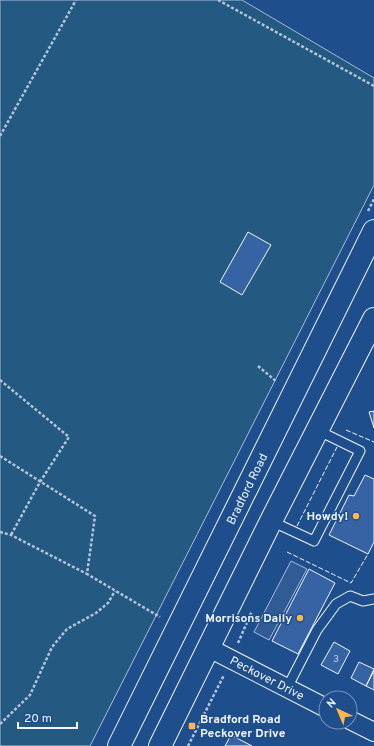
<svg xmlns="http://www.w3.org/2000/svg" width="374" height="746" viewBox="0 0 374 746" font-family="Overpass,sans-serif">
  <rect width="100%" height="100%" fill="#1f4e8c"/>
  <path fill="#245a82" stroke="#a8bbd7" d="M0,0H242L374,78V185L90,746H0Z"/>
  <path fill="#305b95" stroke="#a8bbd7" d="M291,561L307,569L269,640L254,632Z"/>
  <path fill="#3563a3" stroke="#f2f6ff" d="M248,232L271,245L242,295L220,282Z
    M374,411V428L369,412Z
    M365,475L374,479V542L368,554L329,535L349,495L354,496Z
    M309,569L335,583L298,654L272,641Z
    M334,642L350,651L338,674L321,665Z
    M359,662L374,669L366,686L351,678Z
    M374,671V690L366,686Z
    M231,735L252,746H225Z"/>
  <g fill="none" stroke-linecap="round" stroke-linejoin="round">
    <defs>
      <path id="lane" d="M271,521L314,541L360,451L317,430
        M287,688L317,630L336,604L350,596L363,601L374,599"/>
      <path id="street" d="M209,648L326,708
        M350,720L374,732"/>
      <path id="highway" d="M119,746L374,231
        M160,746L271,521L374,319"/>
    </defs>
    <use href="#lane" stroke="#f2f6ff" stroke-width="11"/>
    <use href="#street" stroke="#f2f6ff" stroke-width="20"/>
    <use href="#highway" stroke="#f2f6ff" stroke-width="24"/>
    <path stroke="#b3c4dc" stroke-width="2.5" stroke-dasharray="3 2" stroke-linecap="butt" d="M218,0L374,86
      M0,136L76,0
      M368,211L374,199
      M258,366L277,382
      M0,380L69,437L40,482L11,535
      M0,456L95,516L87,574L160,617
      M0,532L11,535L87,574
      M238,643L252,611
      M0,724L30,695L52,647L67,629L96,613L108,603L115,591
      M188,746L224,675"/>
    <use href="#lane" stroke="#1f4e8c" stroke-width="9"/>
    <use href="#street" stroke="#1f4e8c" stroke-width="18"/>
    <use href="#highway" stroke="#1f4e8c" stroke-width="22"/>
    <path stroke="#f2f6ff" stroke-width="1" stroke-dasharray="5 2" stroke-linecap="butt" d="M346,430L374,442
      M297,526L337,447
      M287,552L351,583L368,554"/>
  </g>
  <g fill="#ffb74d" stroke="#1f4e8c" stroke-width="1.5">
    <circle cx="356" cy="516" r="4"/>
    <circle cx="300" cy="618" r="4"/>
    <rect x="188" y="722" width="8" height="8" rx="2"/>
  </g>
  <g text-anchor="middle" stroke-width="3" stroke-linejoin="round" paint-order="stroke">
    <g font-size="10" fill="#c3d1e8">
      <text x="336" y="662">3</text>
    </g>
    <g font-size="12" fill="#f2f6ff" stroke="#1f4e8c">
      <text transform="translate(247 489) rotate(-64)" y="4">Bradford Road</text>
      <text transform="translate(267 678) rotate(27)" y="4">Peckover Drive</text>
    </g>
    <g font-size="12" font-weight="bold" fill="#f2f6ff" stroke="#1f4e8c" text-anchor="end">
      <text x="348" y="520">Howdy!</text>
      <text x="292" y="622">Morrisons Daily</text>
      <text x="200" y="723" text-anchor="start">Bradford Road<tspan x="200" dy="14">Peckover Drive</tspan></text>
    </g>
  </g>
  <g transform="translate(338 710) rotate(316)"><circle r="19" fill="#1f4e8c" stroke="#7391ba"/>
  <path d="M0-3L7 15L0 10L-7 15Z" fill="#ffb74d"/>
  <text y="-6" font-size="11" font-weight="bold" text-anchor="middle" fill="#f2f6ff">N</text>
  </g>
  <path d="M18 722v6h59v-6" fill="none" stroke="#f2f6ff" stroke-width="2"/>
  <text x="24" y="722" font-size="12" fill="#f2f6ff" stroke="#1f4e8c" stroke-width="3" paint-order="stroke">20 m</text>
</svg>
